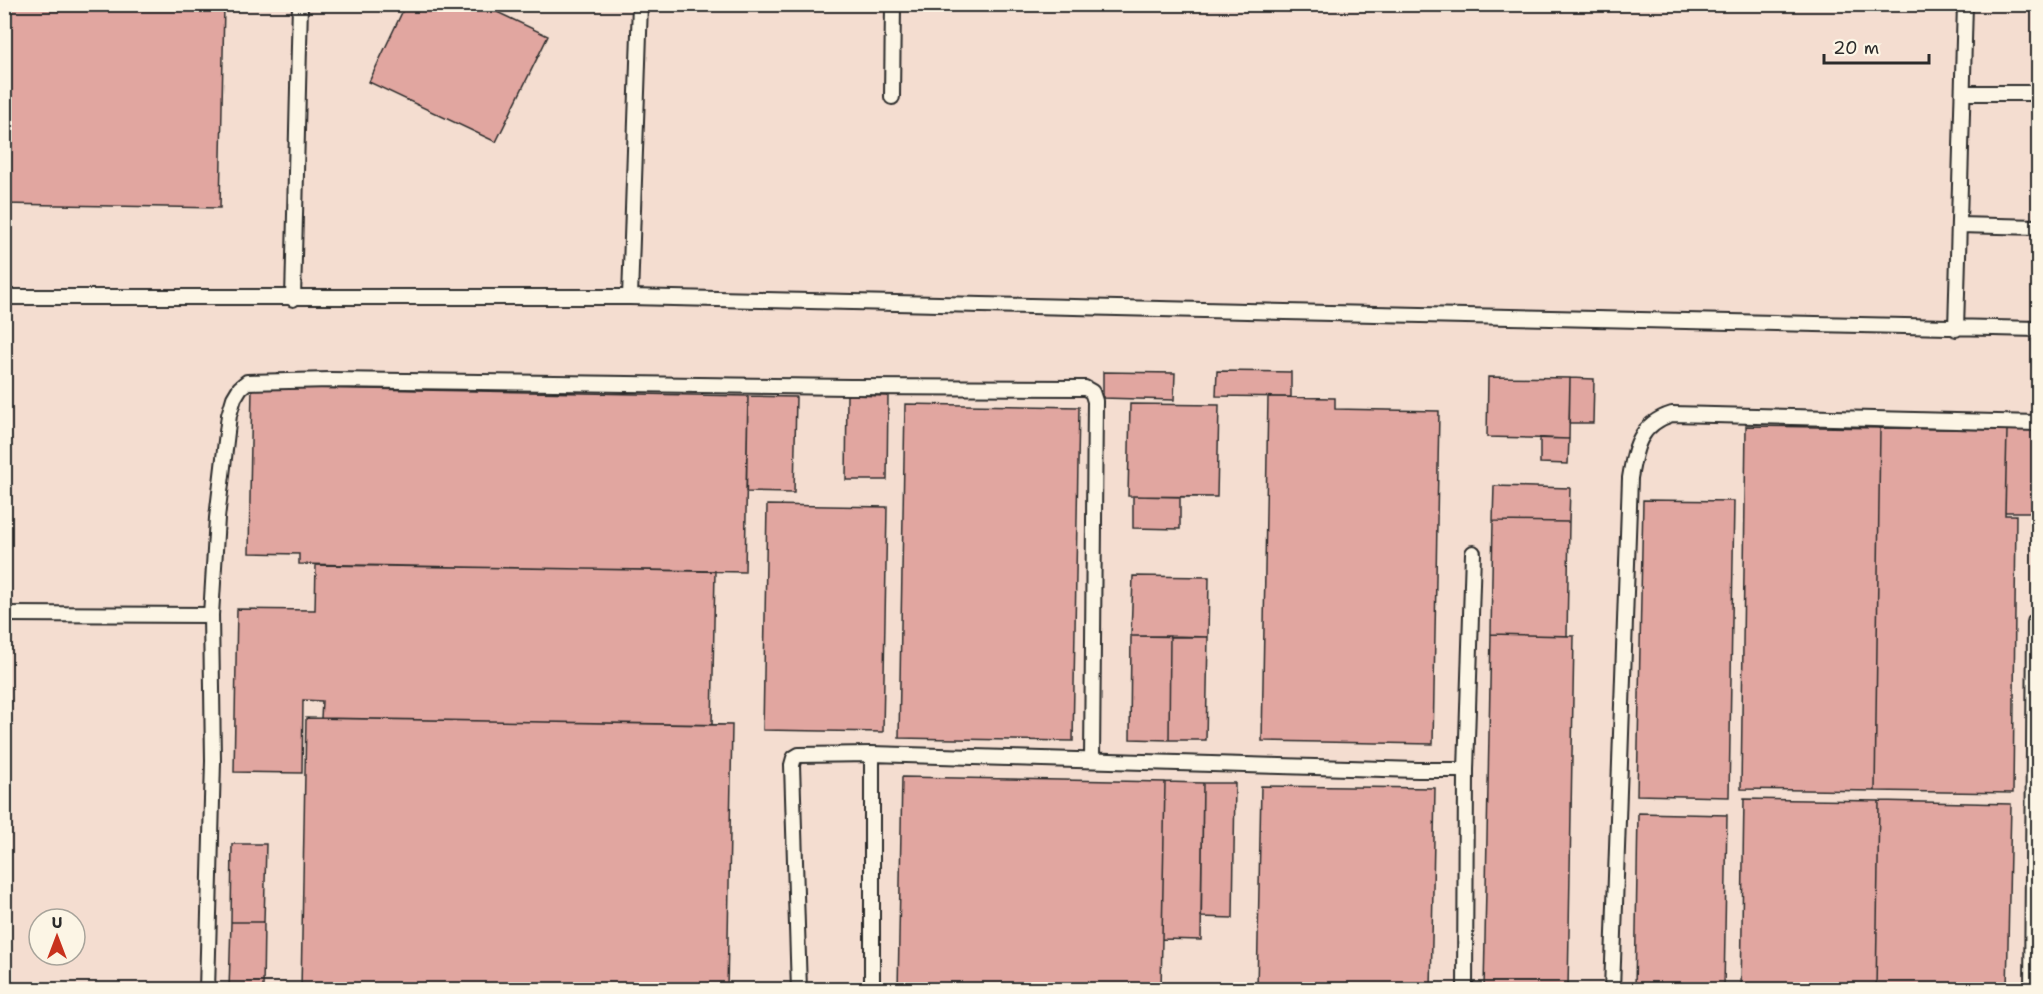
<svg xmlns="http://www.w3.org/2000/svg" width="2043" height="994" viewBox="0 0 2043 994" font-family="'Shantell Sans',sans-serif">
  <rect width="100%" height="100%" fill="#fcf5e5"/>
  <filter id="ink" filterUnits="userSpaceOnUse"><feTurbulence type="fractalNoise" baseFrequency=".0167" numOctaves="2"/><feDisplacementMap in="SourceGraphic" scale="12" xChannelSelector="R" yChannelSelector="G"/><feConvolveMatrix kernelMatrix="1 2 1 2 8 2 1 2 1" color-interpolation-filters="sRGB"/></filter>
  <g filter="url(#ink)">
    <path fill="#f4ddd0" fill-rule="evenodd" d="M5,5H2038V989L5,990ZM39,919H75V955H39Z"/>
    <path fill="#e1a6a0" stroke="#2b2b2b" stroke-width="1.5" d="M4,4H224L220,208L4,204Z
      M406,4H480L548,36L496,142L369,82Z
      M1217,371L1291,372V397L1216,396Z
      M1103,372L1175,373L1174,400L1103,398Z
      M1488,377L1570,378L1569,439L1487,437Z
      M1570,378L1594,379L1593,423H1569Z
      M252,387L748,396L745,572L299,564V554L249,553Z
      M847,395L888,396L887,480H846Z
      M748,396L796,397L794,493L746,492Z
      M1268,397L1335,398V409L1439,411L1433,744L1262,741Z
      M905,404L1079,407L1073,741L899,738Z
      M1130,404L1219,405L1217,497L1128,496Z
      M1746,426L1880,428L1875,791L1741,789Z
      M1880,428L2007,430L2005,515H2016L2013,793L1875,791Z
      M2007,430H2038V512H2005Z
      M1540,438L1569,439L1568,464L1540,463Z
      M1494,486L1570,488L1569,522L1493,521Z
      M1133,496L1180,497V529L1133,528Z
      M1643,500L1734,501L1729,797L1637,795Z
      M767,505L887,507L883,732L763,730Z
      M1493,521L1569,522L1567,636L1491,634Z
      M316,565L715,571L712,725L321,718L322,701L303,700L302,773L234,772L237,609L315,610Z
      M1133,576L1209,577L1208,637L1131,636Z
      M1491,634L1574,636L1568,990H1484Z
      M1131,636H1170L1169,740L1130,739Z
      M1170,636L1208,637L1206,740H1169Z
      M306,718L732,725L727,990H301Z
      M902,777L1165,782L1161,990H898Z
      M1165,782L1203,783L1201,940L1162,939Z
      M1203,783H1235L1233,918L1201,917Z
      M1261,786L1435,788L1431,990H1257Z
      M1744,799L1879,801L1876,990H1741Z
      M1879,801L2011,804L2007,990H1876Z
      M1638,813L1727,815L1724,990H1635Z
      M232,844H266L264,922H231Z
      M231,922H264L263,990H229Z"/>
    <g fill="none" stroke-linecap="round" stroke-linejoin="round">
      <defs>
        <path id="lane" d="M1963,93H2038
          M892,97L893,4
          M1959,225L2038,227
          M4,297H630L2038,329
          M630,297L640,4
          M293,299L300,4
          M1956,329L1965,4
          M4,614L211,615
          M872,754V990
          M207,990L213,761L211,615L217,518L229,415L234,398L240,388L247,382L331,380L850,387L1085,388L1092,392L1095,401L1092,760
          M799,990L792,765L794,758L799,755L872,754L1418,770H1466L1473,553
          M1465,990L1466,770
          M1612,990L1630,478C1635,448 1639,424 1672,414L2038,423
          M2032,990L2035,622"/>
      </defs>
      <use href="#lane" stroke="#2b2b2b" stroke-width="18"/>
      <use href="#lane" stroke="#fcf5e5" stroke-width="14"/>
    </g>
  </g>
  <rect width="2043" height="994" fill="none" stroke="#fcf5e5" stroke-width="24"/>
  <rect x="12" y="12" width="2019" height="970" fill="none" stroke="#2b2b2b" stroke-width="2" filter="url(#ink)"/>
  <g transform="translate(57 937)"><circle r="28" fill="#fcf5e5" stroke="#a8a49b" stroke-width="1.5"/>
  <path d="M0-4.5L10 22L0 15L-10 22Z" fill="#c8321e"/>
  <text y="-9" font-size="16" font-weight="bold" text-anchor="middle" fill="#2b2b2b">U</text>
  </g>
  <path d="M1824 54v9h105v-9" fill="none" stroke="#2b2b2b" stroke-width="3"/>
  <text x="1833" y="54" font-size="18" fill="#2b2b2b" stroke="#fcf5e5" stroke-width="4.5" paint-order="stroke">20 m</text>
</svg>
